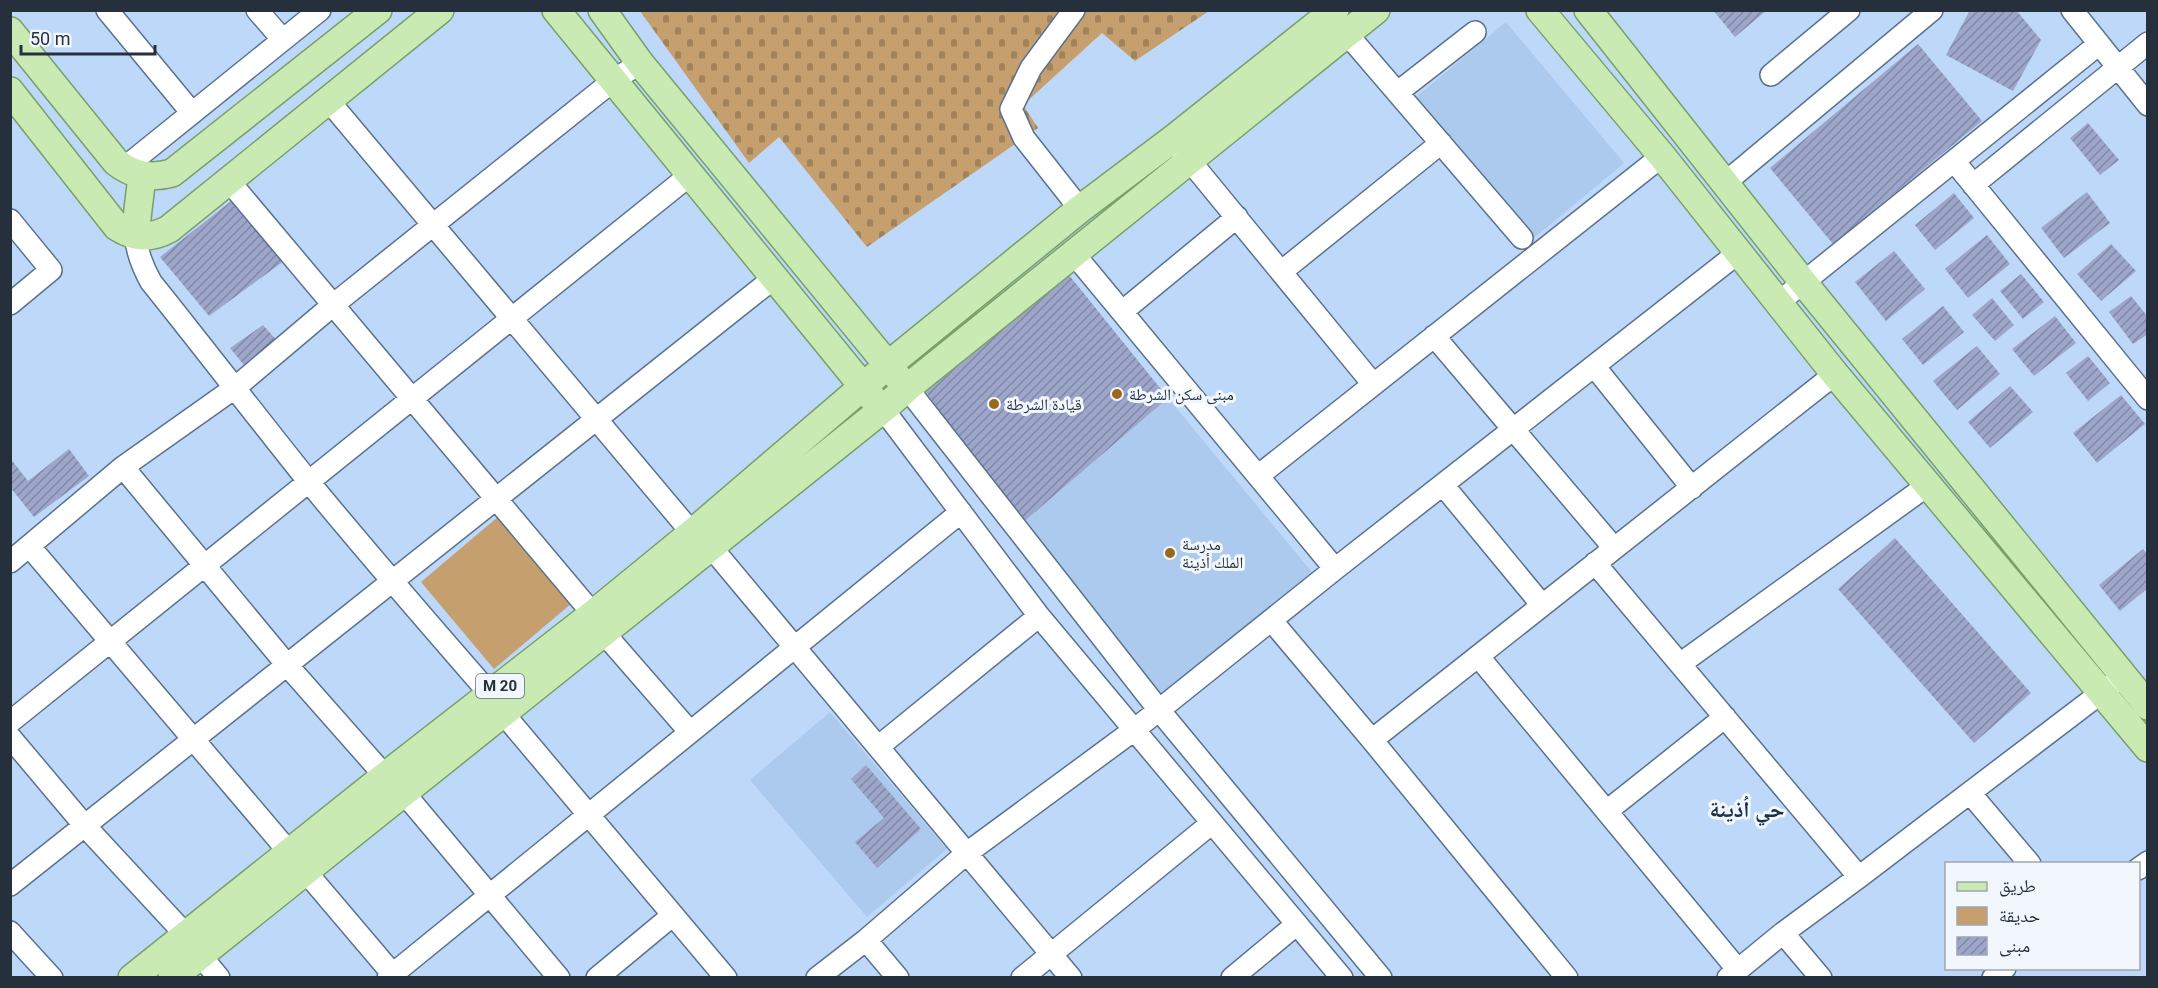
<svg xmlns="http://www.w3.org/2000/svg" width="2158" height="988" viewBox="0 0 2158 988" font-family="Roboto,'Noto Naskh Arabic',sans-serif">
  <defs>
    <pattern id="cemetery-stones" width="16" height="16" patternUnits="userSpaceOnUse" patternTransform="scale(1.5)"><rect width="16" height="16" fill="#c59f6d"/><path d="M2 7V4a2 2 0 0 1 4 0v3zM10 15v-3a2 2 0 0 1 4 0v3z" fill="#a0825b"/></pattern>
    <pattern id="building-hatch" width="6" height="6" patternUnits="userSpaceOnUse" patternTransform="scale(1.5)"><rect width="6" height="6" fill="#9da6ca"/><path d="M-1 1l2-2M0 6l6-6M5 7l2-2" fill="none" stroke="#8088a5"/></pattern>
  </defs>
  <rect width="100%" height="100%" fill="#bed8f9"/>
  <path fill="#abcaee" d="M1506,22L1624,163L1534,238L1416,97Z
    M1168,398L1320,582L1167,703L1021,524Z
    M830,712L947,849L867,917L750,780Z"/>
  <path fill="#c59f6d" d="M499,516L572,603L494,669L421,582Z"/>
  <path fill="url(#cemetery-stones)" d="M640,11H1209L1135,61L1102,33L1023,105L1038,128L867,247L779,137L749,163Z"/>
  <path fill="url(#building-hatch)" d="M1713,10H1767L1735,37Z
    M1970,10H2016L2041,40L2013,91L1946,55Z
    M1918,44L1982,121L1833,244L1770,168Z
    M2088,123L2119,160L2100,175L2070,138Z
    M2087,192L2110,223L2064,258L2041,228Z
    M1954,193L1974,218L1935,250L1915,225Z
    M235,198L284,261L209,316L160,257Z
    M1987,235L2010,264L1968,298L1945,269Z
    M2111,244L2136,271L2101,301L2077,274Z
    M1894,251L1925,289L1886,321L1855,282Z
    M2021,274L2044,302L2023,319L2000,291Z
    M1069,275L1168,398L1021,524L926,392Z
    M2131,296L2148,317V334L2133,344L2109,312Z
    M1992,298L2014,325L1995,341L1972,315Z
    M1943,306L1964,332L1923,365L1902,339Z
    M2055,316L2076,343L2034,376L2012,349Z
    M263,325L280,344L248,370L230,348Z
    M1977,346L2000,374L1957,410L1933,381Z
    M2088,356L2110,383L2088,401L2066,373Z
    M2010,386L2033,412L1990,448L1968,422Z
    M2121,395L2145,424L2097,463L2073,433Z
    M69,449L89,476L34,517L10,487V458L28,481Z
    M1895,538L2031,693L1974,743L1838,589Z
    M2143,549L2148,555V588L2120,611L2099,585Z
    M866,765L921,829L877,868L855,842L884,818L851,779Z"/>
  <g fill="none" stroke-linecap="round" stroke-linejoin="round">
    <defs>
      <path id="minor" d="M107,10L192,113
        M257,10L283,40
        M1074,10L1031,68L1011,109L1024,138L1080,209
        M2072,10L2148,105
        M1347,34L1522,238
        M1771,75L1849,10
        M1398,92L1475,32
        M328,100L692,533
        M1181,150L1373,384
        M1954,161L2148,399
        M124,168L320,10
        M229,181L593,614
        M1726,182L1932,10
        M1973,185L2148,43
        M10,220L51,270L10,304
        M135,235C137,253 142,266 151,282C204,348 256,416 309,482C368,554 429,624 490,694
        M1074,254L1335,569
        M1281,272L1441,143
        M1779,302L2099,44
        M1123,311L1237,217
        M1434,336L1614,548
        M1594,366L1692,488
        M907,388L1159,710L1381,978
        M883,409L1039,616L1342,978
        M123,467L287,665L385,776
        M1258,476L1662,156
        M1443,485L1542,605
        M30,547L396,978
        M711,547L1071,978
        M10,562L123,467L236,387L333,305L614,80L640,63
        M1595,563L1859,877
        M1271,620L1372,740L1567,978
        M603,632L690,732
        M1478,656L1738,970
        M1680,664L1928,485
        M502,712L726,978
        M10,722L690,175
        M10,737L85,826L185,934
        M1372,740L1835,374
        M878,747L1039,616
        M404,793L559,978
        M1970,793L2030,864
        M1607,811L1725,717
        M2138,869L2148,862
        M10,885L774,278
        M10,932L52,978
        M1783,933L1821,978
        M866,940L898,978
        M200,955L219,978
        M388,978L961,512
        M597,978L673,915
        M817,978L866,940L967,853L1134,730L1335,569L1738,253
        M1022,978L1212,823
        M1232,978L1297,924
        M1728,978L1783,933L1859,877L2114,683
        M1993,978L2005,968"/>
      <path id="major" d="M556,10L874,400
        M602,10L640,63L900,380
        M1540,10L1662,156L1835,374L2148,748
        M1588,10L1803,282L2148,706
        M10,31L116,162C134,176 151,179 172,173L378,10
        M10,91L117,227C134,238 151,239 169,229L440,10
        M135,235L142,176
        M132,978L385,776L593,614L692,533L887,366L1080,209L1173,139L1335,10
        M172,978L883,409L907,388L1376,10"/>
    </defs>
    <use href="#minor" stroke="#5a728e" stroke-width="24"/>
    <use href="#major" stroke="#79a069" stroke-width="30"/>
    <use href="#minor" stroke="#fff" stroke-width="21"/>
    <use href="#major" stroke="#caeab3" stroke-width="27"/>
  </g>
  <g fill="#99681a" stroke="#f2f7fe" stroke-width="2">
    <circle cx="1117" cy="394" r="6"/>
    <circle cx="994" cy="404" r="6"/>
    <circle cx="1170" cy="553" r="6"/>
  </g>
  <g text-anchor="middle" stroke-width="6" stroke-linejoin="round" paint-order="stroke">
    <rect fill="#f2f7fe" stroke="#636c76" stroke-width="1.5" x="476" y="674" width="48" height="24" rx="4.5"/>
    <g font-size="15" font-weight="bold" fill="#26303c">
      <text x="500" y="691">M 20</text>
    </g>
    <g font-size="16" fill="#26303c" stroke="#f2f7fe" text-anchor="start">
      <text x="1129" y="400">مبنى سكن الشرطة</text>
      <text x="1006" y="410">قيادة الشرطة</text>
      <text x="1182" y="550">مدرسة<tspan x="1182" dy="18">الملك أذينة</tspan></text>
    </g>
    <g font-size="22" font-weight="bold" fill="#1a2f48" stroke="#f2f7fe">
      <text x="1747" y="817">حي اُذينة</text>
    </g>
  </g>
  <rect width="2158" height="988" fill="none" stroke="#26303c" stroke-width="24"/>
  <rect x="1945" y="862" width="195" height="108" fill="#f2f7fe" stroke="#a0a7b0" stroke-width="1.5"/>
  <rect x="1957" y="882" width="30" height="9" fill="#caeab3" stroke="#a0a7b0" stroke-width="1.5"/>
  <text x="1999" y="892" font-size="18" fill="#26303c">طريق</text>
  <rect x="1957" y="907" width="30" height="18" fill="#c59f6d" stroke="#a0a7b0" stroke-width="1.5"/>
  <text x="1999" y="922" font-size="18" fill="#26303c">حديقة</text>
  <rect x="1957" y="937" width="30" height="18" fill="url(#building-hatch)" stroke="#a0a7b0" stroke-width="1.5"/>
  <text x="1999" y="952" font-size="18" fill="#26303c">مبنى</text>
  <path d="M21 45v9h134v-9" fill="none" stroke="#26303c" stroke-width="3"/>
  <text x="30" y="45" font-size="18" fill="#26303c" stroke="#f2f7fe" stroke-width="4.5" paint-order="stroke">50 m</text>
</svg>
